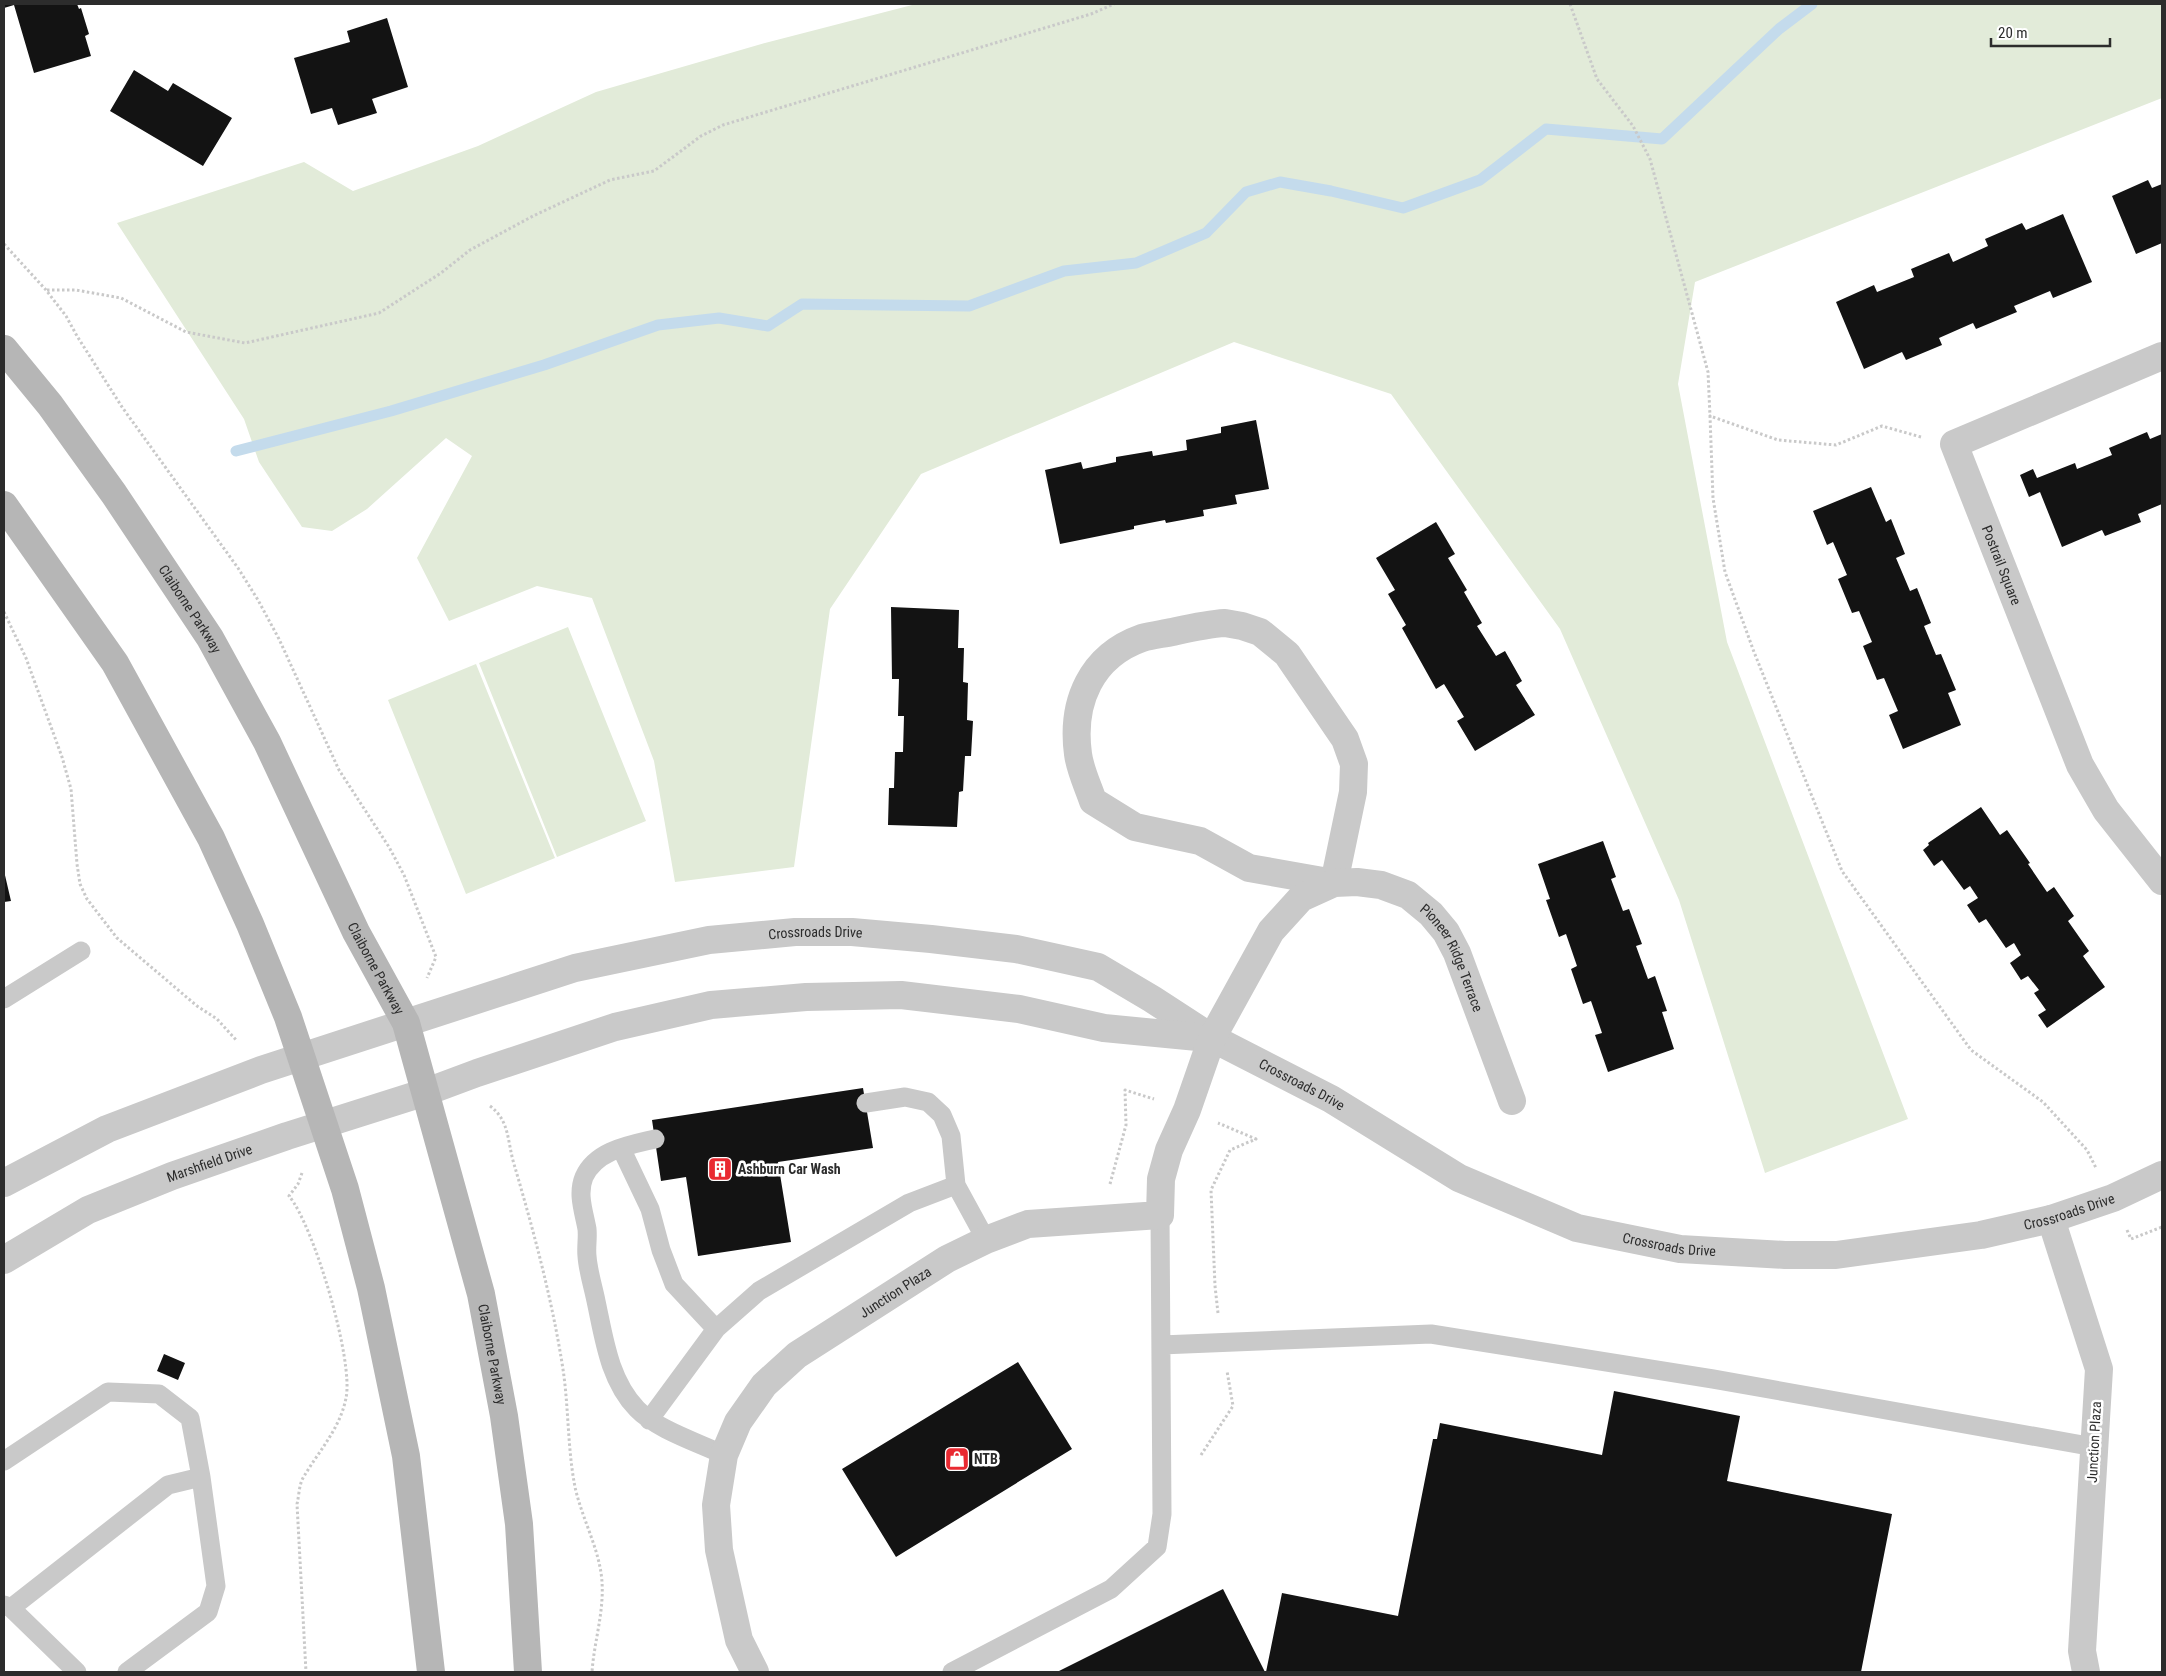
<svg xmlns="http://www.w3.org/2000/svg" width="2166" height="1676" viewBox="0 0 2166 1676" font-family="'Roboto Condensed',sans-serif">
  <rect width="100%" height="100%" fill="#fff"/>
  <path fill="#e2ebd9" d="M916,4H2162V98L1695,282L1678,384L1727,642L1908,1119L1765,1173L1679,900L1560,629L1391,394L1234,342L921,474L830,609L794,867L675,882L654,761L592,598L537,586L449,621L417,558L472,456L446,438L367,509L332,531L302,527L259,462L244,419L117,223L304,162L353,191L478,146L596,92L765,43Z
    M568,627L646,821L557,857L479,663Z
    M476,664L555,858L466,894L388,700Z"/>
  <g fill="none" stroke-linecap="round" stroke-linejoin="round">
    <path stroke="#c4dbec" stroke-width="11" d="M236,451L391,411L544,365L658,325L719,318L768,326L802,304L969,306L1064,271L1136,263L1206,233L1246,192L1280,182L1331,191L1403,208L1480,180L1546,129L1662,139L1779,29L1812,4"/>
  </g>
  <path fill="#131313" d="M4,4H77L79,9L81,8L89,34L85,36L91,56L34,73L14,5L4,8Z
    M387,18L408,87L372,99L377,113L338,125L332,108L311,114L294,58L350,42L347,31Z
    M134,70L168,91L173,83L232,118L203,166L110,111Z
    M2148,180L2152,188L2162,184V243L2136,254L2112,196Z
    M2063,214L2092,282L2053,298L2050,291L2014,306L2017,312L1976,329L1973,323L1939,338L1942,345L1906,360L1902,352L1864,369L1836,302L1874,285L1877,292L1914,277L1911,269L1949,253L1953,262L1988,246L1985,239L2022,223L2026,230Z
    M1256,420L1269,489L1235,495L1237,504L1203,510L1204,516L1166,523L1165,520L1134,526V529L1060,544L1045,470L1081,462L1083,469L1116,462V457L1152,451L1153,456L1187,450L1186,440L1221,433V427Z
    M2147,432L2150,439L2162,434V504L2138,514L2141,522L2105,536L2102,530L2062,547L2040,492L2029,497L2020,475L2033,469L2037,478L2075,463L2077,469L2112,455L2109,448Z
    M1871,487L1886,522L1891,519L1905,554L1896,558L1910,591L1917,588L1931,623L1924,626L1936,655L1941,654L1956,690L1948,693L1961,725L1903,749L1889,715L1898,711L1884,678L1877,680L1863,646L1872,642L1859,611L1852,613L1838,579L1847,575L1833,542L1827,545L1813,511Z
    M1436,522L1455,554L1448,558L1467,590L1464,592L1482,623L1477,626L1496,656L1505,651L1522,681L1516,685L1535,715L1475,751L1457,721L1464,717L1444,684L1436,689L1402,628L1406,625L1388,594L1395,590L1376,558Z
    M891,607L959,610L958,648H964L963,682L968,683L967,720L973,721L971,756H965L963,791L959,792L957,827L888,825L889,788H894L895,752H903L904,716H898L899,679H892Z
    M1981,807L2000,835L2007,830L2030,863L2028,864L2047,892L2054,887L2074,916L2068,921L2089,951L2083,956L2105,987L2047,1028L2038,1015L2046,1010L2034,993L2039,990L2028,976L2021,980L2010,963L2021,955L2014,943L2006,948L1986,919L1979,923L1967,905L1978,898L1970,886L1964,890L1942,860L1934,866L1923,850L1929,845L1928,843Z
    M1603,841L1616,877L1611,879L1623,911L1629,909L1642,944L1636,946L1648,979L1655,976L1667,1011L1662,1012L1674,1049L1608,1072L1595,1035L1602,1033L1591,1001L1583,1004L1571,969L1577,966L1566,934L1559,937L1546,900L1550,899L1538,864Z
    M4,871L11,901L4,902Z
    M863,1088L873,1148L778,1162L791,1242L698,1256L686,1177L661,1181L652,1120Z
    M164,1354L185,1363L178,1380L157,1371Z
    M1018,1362L1072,1449L896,1557L842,1469Z
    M1614,1391L1740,1416L1727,1481L1892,1514L1861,1672H1266L1282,1593L1398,1616L1433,1439H1437L1440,1423L1602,1455Z
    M1223,1589L1265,1672H1057Z"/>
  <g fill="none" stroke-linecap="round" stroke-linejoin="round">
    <path stroke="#c9c9c9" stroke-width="3" stroke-dasharray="2.5 2.5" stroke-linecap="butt" d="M1570,4L1597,79L1633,126L1650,159L1708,372L1710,416
      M4,244L46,290L66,316L77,336L122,407L238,568L258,600L279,639L339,770L389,847L404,875L436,957L427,978
      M47,290H76L121,298L186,332L245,343L379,313L441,273L470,250L533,216L610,180L654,171L701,136L723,125L1091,14L1114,4
      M1921,437L1882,426L1836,445L1778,440L1710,416L1713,498L1725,572L1754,652L1842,871L1971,1050L2043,1102L2087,1150L2096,1168
      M4,612L26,658L62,757L71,789L77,864L80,884L87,899L117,938L197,1006L217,1019L237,1041
      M490,1106C510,1121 507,1141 514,1164C533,1229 551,1295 562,1363C569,1404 567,1446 575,1487C582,1519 600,1550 602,1582C604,1613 594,1642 592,1672
      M302,1173L298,1184L289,1196C314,1226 354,1361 346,1398C340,1429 318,1452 303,1478C299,1485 299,1496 297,1504L306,1672
      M1110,1184L1126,1125L1125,1090L1154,1099
      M2127,1230L2131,1239L2162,1227
      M1218,1313L1215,1286L1211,1190L1230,1150L1256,1139L1218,1123
      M1201,1455L1233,1406L1227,1371"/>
    <path stroke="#c9c9c9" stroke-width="19" d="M4,999L81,951
      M866,1103L905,1097L928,1102L942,1115L951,1136L956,1185L986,1240
      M655,1139C630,1145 596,1150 584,1177C577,1194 584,1212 587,1229C588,1238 586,1247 587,1256C588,1271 593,1286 596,1301C604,1338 609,1380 637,1409C656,1429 699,1443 724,1455
      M621,1148L650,1209L661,1250L674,1284L716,1329
      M1161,1345L1431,1334L1713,1379L2094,1447
      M649,1420L716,1329L759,1291L909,1203L956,1185
      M4,1461L108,1392L159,1394L190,1418L201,1477L216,1586L208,1612L127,1672
      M4,1605L11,1608L77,1672
      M11,1608L168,1485L201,1477
      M952,1672L1111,1589L1157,1547L1162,1514L1160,1215"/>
    <g stroke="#c9c9c9" stroke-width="28">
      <path id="s1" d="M2162,356L1954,444L2080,765L2106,810L2162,881"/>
      <path d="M1225,623L1242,626L1260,632L1287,654L1345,739L1354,764L1353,792L1334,883L1249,868L1200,841L1135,827L1093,801C1088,786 1080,770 1078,754C1071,702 1091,656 1142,638C1152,635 1163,634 1172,632C1190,628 1207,624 1225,623Z"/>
      <path id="s2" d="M4,1183L107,1129L261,1070L575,968L709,940L795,932H852L931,939L1016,949L1098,967L1152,999L1212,1038L1331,1099L1459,1178L1577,1228L1680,1249L1785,1255H1836L1981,1235L2051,1219L2113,1198L2162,1175"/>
      <path d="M2051,1219L2099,1369L2082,1651L2086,1672"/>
      <path id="s3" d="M4,1260L88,1210L172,1176L287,1136L426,1092L477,1073L615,1027L711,1005L806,997L901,995L1019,1009L1104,1028L1208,1038"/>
      <path id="s4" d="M755,1672L739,1640L719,1550L716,1505L724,1455L738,1422L764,1385L797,1355L947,1259L986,1240L1028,1224L1160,1215L1161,1179L1169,1150L1187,1110L1212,1038L1271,931L1301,898L1334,883L1357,882L1381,885L1408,895L1431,914L1446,932L1457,953L1512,1101"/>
    </g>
    <g stroke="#b6b6b6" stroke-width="28">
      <path id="s5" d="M4,349L50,405L114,494L210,638L267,742L356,932L406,1023L481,1294L504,1416L519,1524L528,1672"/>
      <path d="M4,505L115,663L211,838L250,924L288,1017L345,1189L371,1288L406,1456L431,1672"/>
    </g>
  </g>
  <defs>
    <symbol id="building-square" viewBox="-11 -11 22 22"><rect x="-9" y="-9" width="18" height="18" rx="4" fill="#e92931" stroke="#fff"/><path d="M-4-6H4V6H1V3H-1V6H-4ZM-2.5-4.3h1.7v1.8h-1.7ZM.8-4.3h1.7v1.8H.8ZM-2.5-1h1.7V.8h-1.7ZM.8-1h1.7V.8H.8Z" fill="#fff"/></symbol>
    <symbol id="shop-square" viewBox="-11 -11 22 22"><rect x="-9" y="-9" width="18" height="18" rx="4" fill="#e92931" stroke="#fff"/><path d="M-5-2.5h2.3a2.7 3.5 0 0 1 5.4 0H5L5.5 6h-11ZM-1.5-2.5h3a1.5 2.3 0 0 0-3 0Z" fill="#fff"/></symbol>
  </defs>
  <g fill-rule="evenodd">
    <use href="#building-square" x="706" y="1155" width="28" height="28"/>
    <use href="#shop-square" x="943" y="1445" width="28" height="28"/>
  </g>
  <g text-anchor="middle" stroke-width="5" stroke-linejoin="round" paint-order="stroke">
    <g font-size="14" fill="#2c2c2c" stroke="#fff">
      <text dy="5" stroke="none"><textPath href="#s1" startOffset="356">Postrail Square</textPath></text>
      <text dy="5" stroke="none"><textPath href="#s5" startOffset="320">Claiborne Parkway</textPath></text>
      <text dy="5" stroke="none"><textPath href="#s2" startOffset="855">Crossroads Drive</textPath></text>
      <text dy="5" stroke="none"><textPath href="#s4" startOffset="1292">Pioneer Ridge Terrace</textPath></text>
      <text dy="5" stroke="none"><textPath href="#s5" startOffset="725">Claiborne Parkway</textPath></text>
      <text dy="5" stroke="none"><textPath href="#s2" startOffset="1376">Crossroads Drive</textPath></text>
      <text dy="5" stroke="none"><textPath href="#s3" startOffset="228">Marshfield Drive</textPath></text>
      <text dy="5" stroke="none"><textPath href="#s2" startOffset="2186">Crossroads Drive</textPath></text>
      <text dy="5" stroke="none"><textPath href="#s2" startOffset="1781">Crossroads Drive</textPath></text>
      <text dy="5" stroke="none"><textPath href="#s4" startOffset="466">Junction Plaza</textPath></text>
      <text dy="5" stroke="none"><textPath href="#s5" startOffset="1130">Claiborne Parkway</textPath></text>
      <text transform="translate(2094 1442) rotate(-87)" y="5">Junction Plaza</text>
    </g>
    <g font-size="14" font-weight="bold" fill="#2c2c2c" stroke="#fff" text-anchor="start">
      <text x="738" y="1174">Ashburn Car Wash</text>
      <text x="974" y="1464">NTB</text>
    </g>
  </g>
  <rect width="2166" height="1676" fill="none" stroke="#2c2c2c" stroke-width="10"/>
  <path d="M1991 38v8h119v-8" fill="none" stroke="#2c2c2c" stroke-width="2.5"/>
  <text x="1998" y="38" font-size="15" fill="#2c2c2c" stroke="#ffffff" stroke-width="4" paint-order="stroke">20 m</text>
</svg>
